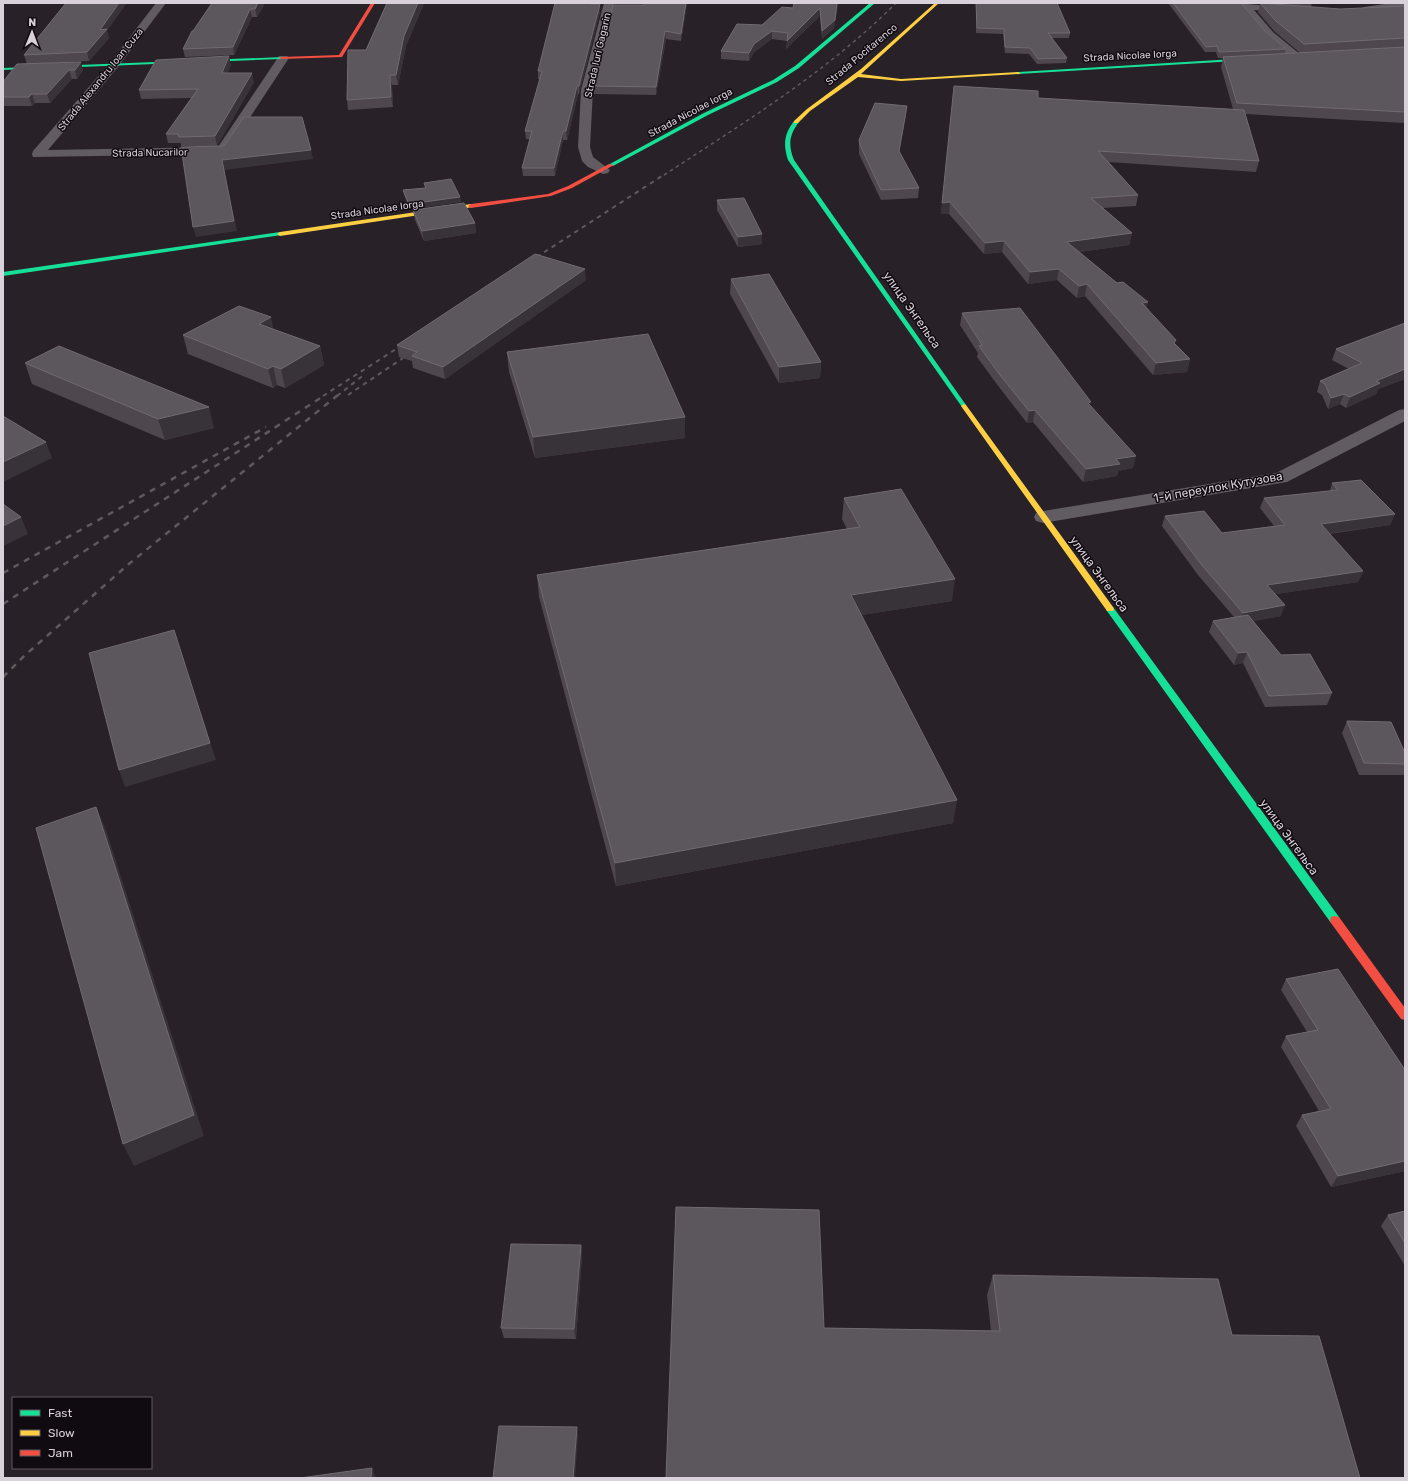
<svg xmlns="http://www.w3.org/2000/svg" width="1408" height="1481" viewBox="0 0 1408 1481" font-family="Rubik,sans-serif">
  <rect width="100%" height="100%" fill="#282228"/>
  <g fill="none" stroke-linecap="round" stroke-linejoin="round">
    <path fill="#615c61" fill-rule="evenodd" d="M156,3H166L118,67L48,150L218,147L279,56H287L289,58L226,154L33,157L32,154L33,151L110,63Z
      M604,3H614L593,90L590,147L593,157L610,170L608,173L603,174L588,167L582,161L578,147L581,90Z
      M1237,3L1292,8L1293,10L1288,13L1254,10L1273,32L1301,55L1303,57L1301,59C1286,63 1246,16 1237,3Z
      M1391,3H1405V6L1364,13L1359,10L1364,7Z
      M1405,409V421L1287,482L1043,523L1036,521L1034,517L1036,513L1043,511L1276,473L1399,410Z"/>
    <path fill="#16e098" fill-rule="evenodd" d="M870,3H875L799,68L777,82L708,115L613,166L608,165L704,113L773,80L795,66Z
      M283,57L281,59L3,70V68Z
      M1251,58L1253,60L1018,74L1016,73L1018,72Z
      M794,121L799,122C789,135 788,145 794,160L966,405V407H962L788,160C783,145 784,134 794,121Z
      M280,232L282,233V235L3,276V272Z
      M1110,606L1113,607L1339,917L1340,920L1339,923L1335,924L1331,923L1107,611L1106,609Z"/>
    <path fill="#ffcf43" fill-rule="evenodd" d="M935,3H939L861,74L901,79L1018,72L1020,73V74L901,81L858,77L810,111L798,123H794V121L807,109L861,69Z
      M471,204L474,206L473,207L280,236L277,234L280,232Z
      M964,404L966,405L1113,607L1114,609L1113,611H1107L961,406Z"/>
    <path fill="#f24e42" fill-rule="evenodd" d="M371,3H375L342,57L281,59L279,58L281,57L339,55Z
      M609,164L614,165L572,188L551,196L471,208L468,206L471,204L548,194L568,186Z
      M1335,916L1339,917L1405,1008V1020L1401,1019L1331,923L1330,920L1331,917Z"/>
    <path stroke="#5f595e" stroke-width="1.5" stroke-dasharray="3.5 3.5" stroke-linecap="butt" d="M664,175C745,122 827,72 896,3"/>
    <path stroke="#5f595e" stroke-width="2" stroke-dasharray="4.5 4.5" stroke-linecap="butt" d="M529,262L665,174
      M348,395L403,358
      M323,396L407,342
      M337,396L365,374"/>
    <path stroke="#5f595e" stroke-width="2.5" stroke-dasharray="6 6" stroke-linecap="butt" d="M3,573L266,427
      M3,604L325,395
      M3,677L23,657L130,563L338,395"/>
    <path stroke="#5f595e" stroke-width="3" stroke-dasharray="8 8" stroke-linecap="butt" d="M3,677L4,676"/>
  </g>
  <path fill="#4e484e" d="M265,3L257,17H252L234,55L185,57L183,49L193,31Z
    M387,3H424L406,46L398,85H392L393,107L348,110L347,100L366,50Z
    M593,3L592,4L600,12L579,94H578L567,140H563L555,176H523L522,168L530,139H526L525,131L540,79H538V71Z
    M687,3L681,41L666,39L656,95L594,94V86L644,5Z
    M838,3L834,28L822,39L820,16L786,49L787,41L772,39L754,52L749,61L721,59V51L762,25L793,8Z
    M976,3H1057L1070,33L1069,38H1052L1067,58L1066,63L1037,64L1029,54L1005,53L1003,34L976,33Z
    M1168,3H1241L1265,31L1286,49L1285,53H1300L1274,31L1258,12L1260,4L1251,3H1312L1311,7L1340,9L1405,6V123L1245,114L1259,161L1256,172L1109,162L1138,195L1136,206L1103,208L1132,233L1129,245L1079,252L1146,307L1175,345L1190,359L1187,372L1153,375L1085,296L1077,298L1057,280L1028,284L1002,252L984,254L949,214H941L954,86L1038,98L1233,109L1221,67L1223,58H1218L1216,52H1205Z
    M107,31L109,38L89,61L27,64L24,55Z
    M17,64L83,70L77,79H72L50,103H35L32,106H3V82Z
    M231,65L227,73L254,82L217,146H181V143H168L166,134L191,98L141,99L139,90Z
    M906,115L899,152L919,188L918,198L881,200L859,154V140Z
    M424,183L460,197L461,202L410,209L404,195L403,190L425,188Z
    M717,200L762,244L738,247L717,210Z
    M413,210L475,223L476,233L424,241L415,220Z
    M731,279L821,362L820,378L779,383L730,294Z
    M586,280L445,379L413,368L412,361L399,357L397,345Z
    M962,313L1091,406L1133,468L1118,471L1117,476L1083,482L1033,422L1027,423L999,387L977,357L978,353L960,325Z
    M1405,323V379L1378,389L1376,394L1346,408L1340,404L1328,409L1322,395L1317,392L1320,381L1349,369L1332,360L1336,349Z
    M273,329L320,346L324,365L285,388L277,385L273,388L188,354L183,335Z
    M507,352L685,438L535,458L509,372Z
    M25,363L214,428L165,440L32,384Z
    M1332,483L1395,514L1390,525L1329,534L1363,571L1358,582L1276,594L1281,616L1253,621L1281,655L1332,693L1327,705L1265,707L1243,663L1234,665L1209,632L1213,621L1234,617L1198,575L1162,526L1165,516L1222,533L1274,526L1260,508L1264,498L1330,491Z
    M844,498L952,601L861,615L953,823L616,886L539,597L537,575L847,529L842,519Z
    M1347,721L1405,753V774L1404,775H1359L1342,733Z
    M1286,979L1405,1070V1171L1331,1187L1296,1126L1302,1115L1319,1111L1281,1047L1286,1036L1307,1032L1281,990Z
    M1405,1211V1266L1381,1226L1388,1215Z
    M581,1245L582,1255L576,1339L504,1338L501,1328Z
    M993,1275L1232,1335L1360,1478L824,1328L991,1331L987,1295Z"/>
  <path fill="#383339" d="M119,3H127L107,31L109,38L89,61L87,52L100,30Z
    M258,3H265L257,17L255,9Z
    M418,3H424L406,46L398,85L396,75L404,36Z
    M686,3H687L681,41V34Z
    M837,3H838L834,28L822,39V31Z
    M600,4V12L579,94V86Z
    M820,8V16L786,49L787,41Z
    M250,9L252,17L234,55L233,47Z
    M665,31L666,39L656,95V87Z
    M772,31V39L754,52L749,61V53L754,44Z
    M229,56L231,65L224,82L222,73Z
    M81,62L83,70L77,79L75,70Z
    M69,70L72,79L50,103L47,94Z
    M252,73L254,82L217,146L215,136Z
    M390,75L392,85L393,107L391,97Z
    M577,86L578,94L567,140L566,131Z
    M32,94L35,103L32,106L29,97Z
    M907,106L906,115L898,160L899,151Z
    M563,131V140L555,176L554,168Z
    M311,150L313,159L224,170L237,231L196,237L193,227L222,160Z
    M460,197L461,202L410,209L409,204Z
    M950,202L949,214H941L942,203Z
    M475,223L476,233L424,241L422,231Z
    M1132,233L1129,245L1065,254L1067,242Z
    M762,234V244L738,247V237Z
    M1004,241L1002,252L984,254L985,243Z
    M585,269L586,280L445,379L443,367Z
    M1059,269L1057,280L1028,284L1030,272Z
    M1087,284L1085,296L1077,298L1079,286Z
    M1148,302L1145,313L1142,303Z
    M271,317L275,336L259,324Z
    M320,346L324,365L285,388L281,369Z
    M1190,359L1187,372L1153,375L1156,363Z
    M821,362L820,378L779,383V367Z
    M273,366L277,385L273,388L268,369Z
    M1405,369V379L1378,389L1376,394L1346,408L1350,397L1376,381Z
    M1344,394L1340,404L1328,409L1331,398Z
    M209,407L214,428L165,440L158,419Z
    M1035,410L1033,422L1027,423L1029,411Z
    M685,417V438L535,458L533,437Z
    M46,442L52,458L3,482V462Z
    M1136,456L1133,468L1118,471L1117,476L1083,482L1086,469L1116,459Z
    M1395,514L1390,525L1317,535L1321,524Z
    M21,517L28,534L3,546V526Z
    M1363,571L1358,582L1263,596L1267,585Z
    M955,579L952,601L849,617L851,595Z
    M1285,605L1281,616L1239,624L1243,613Z
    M174,630L216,760L125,787L119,770Z
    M1247,652L1243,663L1234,665L1238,653Z
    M957,800L953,823L616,886L615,863Z
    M96,807L106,830L204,1136L134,1166L123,1144Z
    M1405,1161V1171L1331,1187L1338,1176Z
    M581,1245L582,1255L576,1339L574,1329Z
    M577,1427L578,1436L575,1478H573Z
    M372,1468L376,1478H371Z"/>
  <path fill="#5c575d" stroke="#706a71" d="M66,3H119L100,30L107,29L87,52L24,55Z
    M212,3H258L255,9H250L233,47L183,49L192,31H193Z
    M387,3H418L404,36L396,75H390L391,97L347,100L348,50H366Z
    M555,3H591V4H600L579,86H577L566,131H563L554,168H522L532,131H525L542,71H538Z
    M644,3H686L681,34L665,31L656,87L594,86L613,5H644Z
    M794,3H837L835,20L822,31L820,8L787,41L788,33L772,31L754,44L749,53L721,51L737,24L762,25L782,7L793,8Z
    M976,3H1057L1070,33H1048L1067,58L1038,59L1030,48L1005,47L1004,29L977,28Z
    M1173,3H1241L1265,31L1286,49L1219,52L1217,46L1206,47Z
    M1260,3L1340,9L1405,6V38L1304,44L1276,21Z
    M1405,47V112L1237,103L1223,57Z
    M229,56L222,73H252L215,136L179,137L178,134H166L198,89L139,90L156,60Z
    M81,62L75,70H69L47,94H32L29,97H3V82L17,64Z
    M954,86L1038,91V98L1244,110L1259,161L1098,151L1138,195L1091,198L1132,233L1067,242L1117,283L1123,282L1148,302L1142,303L1176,340L1174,343L1190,359L1156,363L1087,284L1079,286L1059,269L1030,272L1004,241L985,243L950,202L942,203Z
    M875,103L907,106L899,151L919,188L881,190L860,145L859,140Z
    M244,117H302L311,150L222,160L234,221L193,227L181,147L224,146Z
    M451,179L460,197L409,204L403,190L426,188L424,183Z
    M744,198L762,234L738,237L717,200Z
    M464,203L475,223L422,231L413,210Z
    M535,254L585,269L443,367L412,356L417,352L397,345Z
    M769,274L821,362L779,367L731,279Z
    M239,306L271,317L259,324L320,346L281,369L273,366L268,369L183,335Z
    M1020,308L1091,402L1088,403L1136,456L1116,459L1120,464L1086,469L1035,410L1029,411L1000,375L979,346L982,345L962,313Z
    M1405,323V369L1376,381L1380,383L1350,397L1344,394L1331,398L1325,384L1320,381L1362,363L1336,349Z
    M648,334L685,417L533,437L507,352Z
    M59,346L209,407L158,419L25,363Z
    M3,416L46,442L3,462Z
    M1361,480L1395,514L1321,524L1363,571L1267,585L1285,605L1243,613L1201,564L1165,516L1204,511L1222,533L1285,525L1264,498L1338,490L1332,483Z
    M901,489L955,579L851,595L957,800L615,863L537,575L860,527L844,498Z
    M3,504L21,517L3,526Z
    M1248,615L1281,655L1310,654L1332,693L1269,696L1247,652L1238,653L1213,621Z
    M174,630L210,743L119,770L89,653Z
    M1347,721L1391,722L1405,753V764L1364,763Z
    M96,807L194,1115L123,1144L36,828Z
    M1338,969L1405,1070V1161L1338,1176L1302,1115L1331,1109L1286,1036L1318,1030L1286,979Z
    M676,1207L819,1210L824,1328L1000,1331L993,1275L1218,1279L1232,1335L1319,1336L1360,1478H666Z
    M1405,1211V1243L1388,1215Z
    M511,1244L581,1245L574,1329L501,1328Z
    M499,1426L577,1427L573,1478H493Z
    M372,1468L371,1478H300Z"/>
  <g text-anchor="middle" stroke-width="3" stroke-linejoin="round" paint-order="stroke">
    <g font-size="10" fill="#d9d1d9" stroke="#100b10">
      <text transform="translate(861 54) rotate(-40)" y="4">Strada Pocitarenco</text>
      <text transform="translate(597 55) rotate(-77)" y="4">Strada Iuri Gagarin</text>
      <text transform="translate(1130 55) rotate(-3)" y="4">Strada Nicolae Iorga</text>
      <text transform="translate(100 79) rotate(-51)" y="4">Strada Alexandru Ioan Cuza</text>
      <text transform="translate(690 112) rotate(-28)" y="4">Strada Nicolae Iorga</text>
      <text transform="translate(150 152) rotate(-1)" y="4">Strada Nucarilor</text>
      <text transform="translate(377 209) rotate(-8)" y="4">Strada Nicolae Iorga</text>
    </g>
    <g font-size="12" fill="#d9d1d9" stroke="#100b10">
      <text transform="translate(912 310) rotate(55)" y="4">улица Энгельса</text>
      <text transform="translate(1218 487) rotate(-10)" y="4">1-й переулок Кутузова</text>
      <text transform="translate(1099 574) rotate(54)" y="4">улица Энгельса</text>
      <text transform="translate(1289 837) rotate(54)" y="4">улица Энгельса</text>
    </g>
  </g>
  <rect width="1408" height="1481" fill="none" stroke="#d9d1d9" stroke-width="8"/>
  <rect x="12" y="1397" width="140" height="72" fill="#100b10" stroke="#605a60"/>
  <rect x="20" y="1410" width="20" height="6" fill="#16e098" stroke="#605a60"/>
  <text x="48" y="1417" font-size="12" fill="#d9d1d9">Fast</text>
  <rect x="20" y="1430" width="20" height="6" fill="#ffcf43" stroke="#605a60"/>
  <text x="48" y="1437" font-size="12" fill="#d9d1d9">Slow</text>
  <rect x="20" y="1450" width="20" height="6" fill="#f24e42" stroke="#605a60"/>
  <text x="48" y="1457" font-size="12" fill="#d9d1d9">Jam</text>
  <g transform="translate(32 32) rotate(1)" stroke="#100b10" stroke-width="3" paint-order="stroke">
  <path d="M0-3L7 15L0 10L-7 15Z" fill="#d9d1d9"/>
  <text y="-6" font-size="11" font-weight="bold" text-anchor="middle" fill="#d9d1d9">N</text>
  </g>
</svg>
